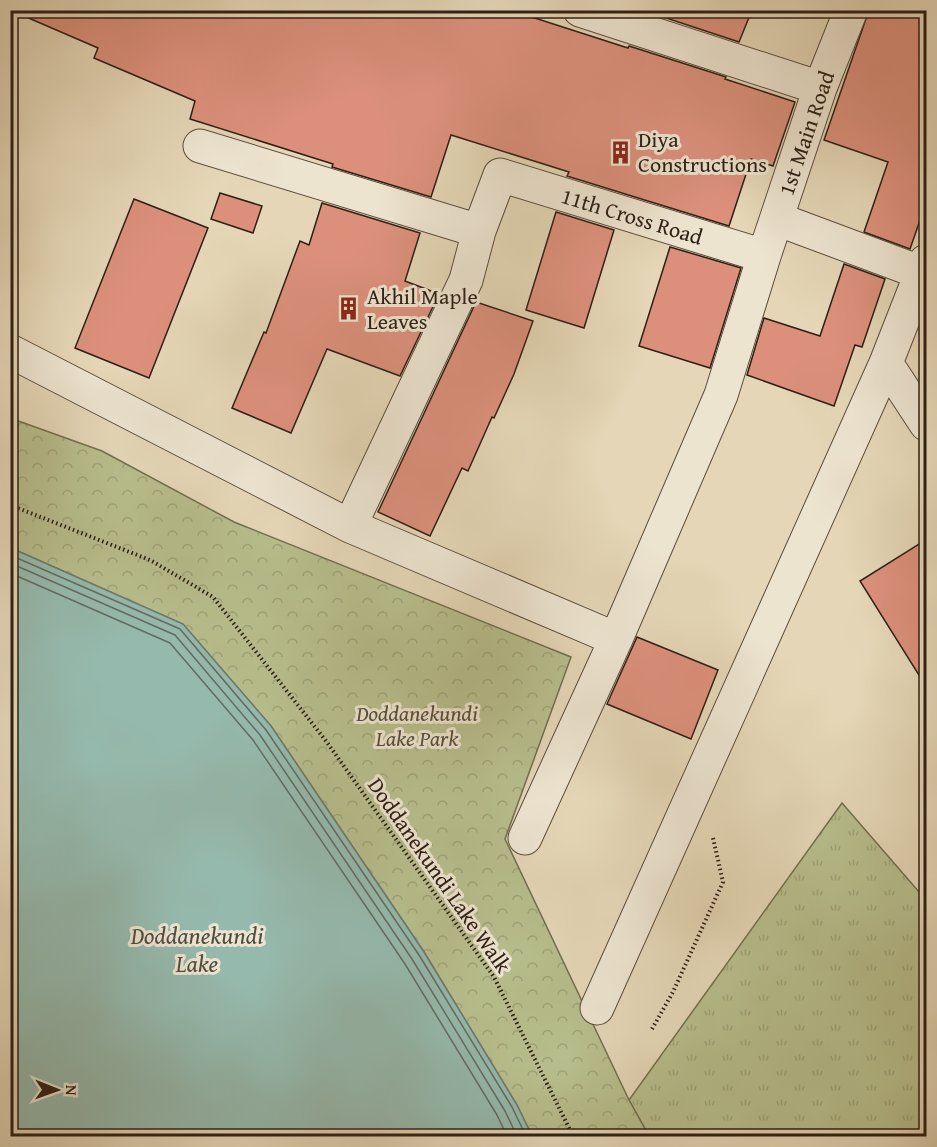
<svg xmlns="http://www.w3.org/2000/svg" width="937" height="1147" viewBox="0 0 937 1147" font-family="'Gentium Book Plus',serif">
  <defs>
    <pattern id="grass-tufts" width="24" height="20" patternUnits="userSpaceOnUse" patternTransform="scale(1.5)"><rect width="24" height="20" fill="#b7bd8c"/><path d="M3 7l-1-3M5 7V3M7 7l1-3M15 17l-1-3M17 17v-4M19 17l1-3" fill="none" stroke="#9ea278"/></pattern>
    <pattern id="park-crowns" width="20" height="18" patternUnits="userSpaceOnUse" patternTransform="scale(1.5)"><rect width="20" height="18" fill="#b7bd8c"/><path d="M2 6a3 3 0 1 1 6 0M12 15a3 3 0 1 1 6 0" fill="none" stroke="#9ea278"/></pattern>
  </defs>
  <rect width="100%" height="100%" fill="#e4d6b6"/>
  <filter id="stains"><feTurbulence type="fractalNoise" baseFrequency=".00333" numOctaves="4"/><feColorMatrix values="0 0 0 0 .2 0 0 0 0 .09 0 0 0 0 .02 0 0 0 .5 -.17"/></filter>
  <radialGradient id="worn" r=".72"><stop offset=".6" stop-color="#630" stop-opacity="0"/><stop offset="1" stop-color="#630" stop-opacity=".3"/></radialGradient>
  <path fill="url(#grass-tufts)" stroke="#726e50" stroke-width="1.5" d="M842,803L926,900V1136H649L629,1100Z"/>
  <path fill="url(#park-crowns)" stroke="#726e50" stroke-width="1.5" d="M10,418L102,451L234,522L571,657L505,839L629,1100L649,1136H532L517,1105L424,952L271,726L183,624L11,548Z"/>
  <path fill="#95b9ad" stroke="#6c7b70" stroke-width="1.5" d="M11,548L183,624L271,726L424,952L517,1105L532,1136H11Z"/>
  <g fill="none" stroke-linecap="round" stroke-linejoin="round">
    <path stroke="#626c61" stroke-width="1.5" d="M10,555L180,629L266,730L419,955L512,1107L526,1136
      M10,563L175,635L260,735L412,959L505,1111L517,1136
      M10,573L170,643L253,740L405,964L497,1115L507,1136"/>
  </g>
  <path fill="#dc907c" stroke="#2e1f15" stroke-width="1.5" d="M10,10H510L628,48L629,46L726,77L725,79L795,102L773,166L751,159L729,226L567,176L569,172L451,135L431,197L332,167L333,164L190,119L195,101L94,58L98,48Z
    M648,10H752L739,42L648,12Z
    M869,10H927V200L910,249L864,232L888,162L824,140Z
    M220,193L262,206L253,233L211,219Z
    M134,199L208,228L149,378L75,348Z
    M322,203L420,233L405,281L439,294L400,376L327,349L291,433L232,408L264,332L266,333L300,241L309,245Z
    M556,212L614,230L584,328L526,310Z
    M670,247L741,268L710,368L639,346Z
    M844,264L885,279L862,347L855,345L834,406L747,375L764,318L820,336Z
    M476,302L533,321L514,374L494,418L492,417L468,471L462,468L430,536L378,512Z
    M927,539V688L860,581Z
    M637,637L718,670L691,739L607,704Z"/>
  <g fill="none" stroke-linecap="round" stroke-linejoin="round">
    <defs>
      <path id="street" d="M580,10L820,88
        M200,146L479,231
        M777,219L922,273
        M926,261L886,363L926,424
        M10,351L350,526L616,639
        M350,526L466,280L479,231L500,175L764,256
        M525,838L616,639L721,395L764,256L820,88L851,10
        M597,1008L886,363"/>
    </defs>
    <use href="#street" stroke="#5c4d3d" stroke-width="35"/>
    <path stroke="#2e1f15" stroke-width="4" stroke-dasharray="1.5 3" stroke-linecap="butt" d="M10,505L150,560L213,597L326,741L494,977L573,1136
      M652,1029L673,992L723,882L713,838"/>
    <use href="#street" stroke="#ede4d0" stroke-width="33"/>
  </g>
  <defs>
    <symbol id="building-bare" viewBox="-9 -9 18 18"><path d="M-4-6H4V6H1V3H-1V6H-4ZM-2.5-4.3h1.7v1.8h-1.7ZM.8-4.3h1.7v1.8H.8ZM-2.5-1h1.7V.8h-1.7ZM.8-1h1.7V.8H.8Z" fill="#8f2418" stroke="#ede4d0" stroke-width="2.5" paint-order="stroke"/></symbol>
  </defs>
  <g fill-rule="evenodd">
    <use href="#building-bare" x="604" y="136" width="33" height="33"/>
    <use href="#building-bare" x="332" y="292" width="33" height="33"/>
  </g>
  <g text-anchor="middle" stroke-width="6" stroke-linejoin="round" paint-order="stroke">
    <g font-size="22" fill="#2e1f15" stroke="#ede4d0">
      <text transform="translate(806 133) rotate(-71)" y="8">1st Main Road</text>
      <text transform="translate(632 216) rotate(17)" y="8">11th Cross Road</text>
      <text transform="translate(440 875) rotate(55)" y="8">Doddanekundi Lake Walk</text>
    </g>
    <g font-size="22" fill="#2e1f15" stroke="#ede4d0" text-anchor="start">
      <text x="638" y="147">Diya<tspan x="638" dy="25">Constructions</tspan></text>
      <text x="367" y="304">Akhil Maple<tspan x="367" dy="25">Leaves</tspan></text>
    </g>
    <g font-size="22" font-style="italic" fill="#574e39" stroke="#ede4d0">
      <text x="417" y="721">Doddanekundi<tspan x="417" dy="25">Lake Park</tspan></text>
    </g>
    <g font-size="24" font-style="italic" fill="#4d4d43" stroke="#ede4d0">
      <text x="197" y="944">Doddanekundi<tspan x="197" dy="28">Lake</tspan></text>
    </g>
  </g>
  <rect width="937" height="1147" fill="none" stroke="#e4d6b6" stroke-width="36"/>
  <rect x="12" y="12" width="913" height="1123" fill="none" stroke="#2e1f15" stroke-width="3"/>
  <rect x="18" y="18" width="901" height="1111" fill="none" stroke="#2e1f15" stroke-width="1.5"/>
  <g transform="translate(57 1090) rotate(91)" stroke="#ede4d0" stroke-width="4.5" paint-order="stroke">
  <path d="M0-4.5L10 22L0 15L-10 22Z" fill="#2e1f15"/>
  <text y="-9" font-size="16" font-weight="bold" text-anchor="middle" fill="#2e1f15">N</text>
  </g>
  <rect width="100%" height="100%" filter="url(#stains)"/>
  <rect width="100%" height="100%" fill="url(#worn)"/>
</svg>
